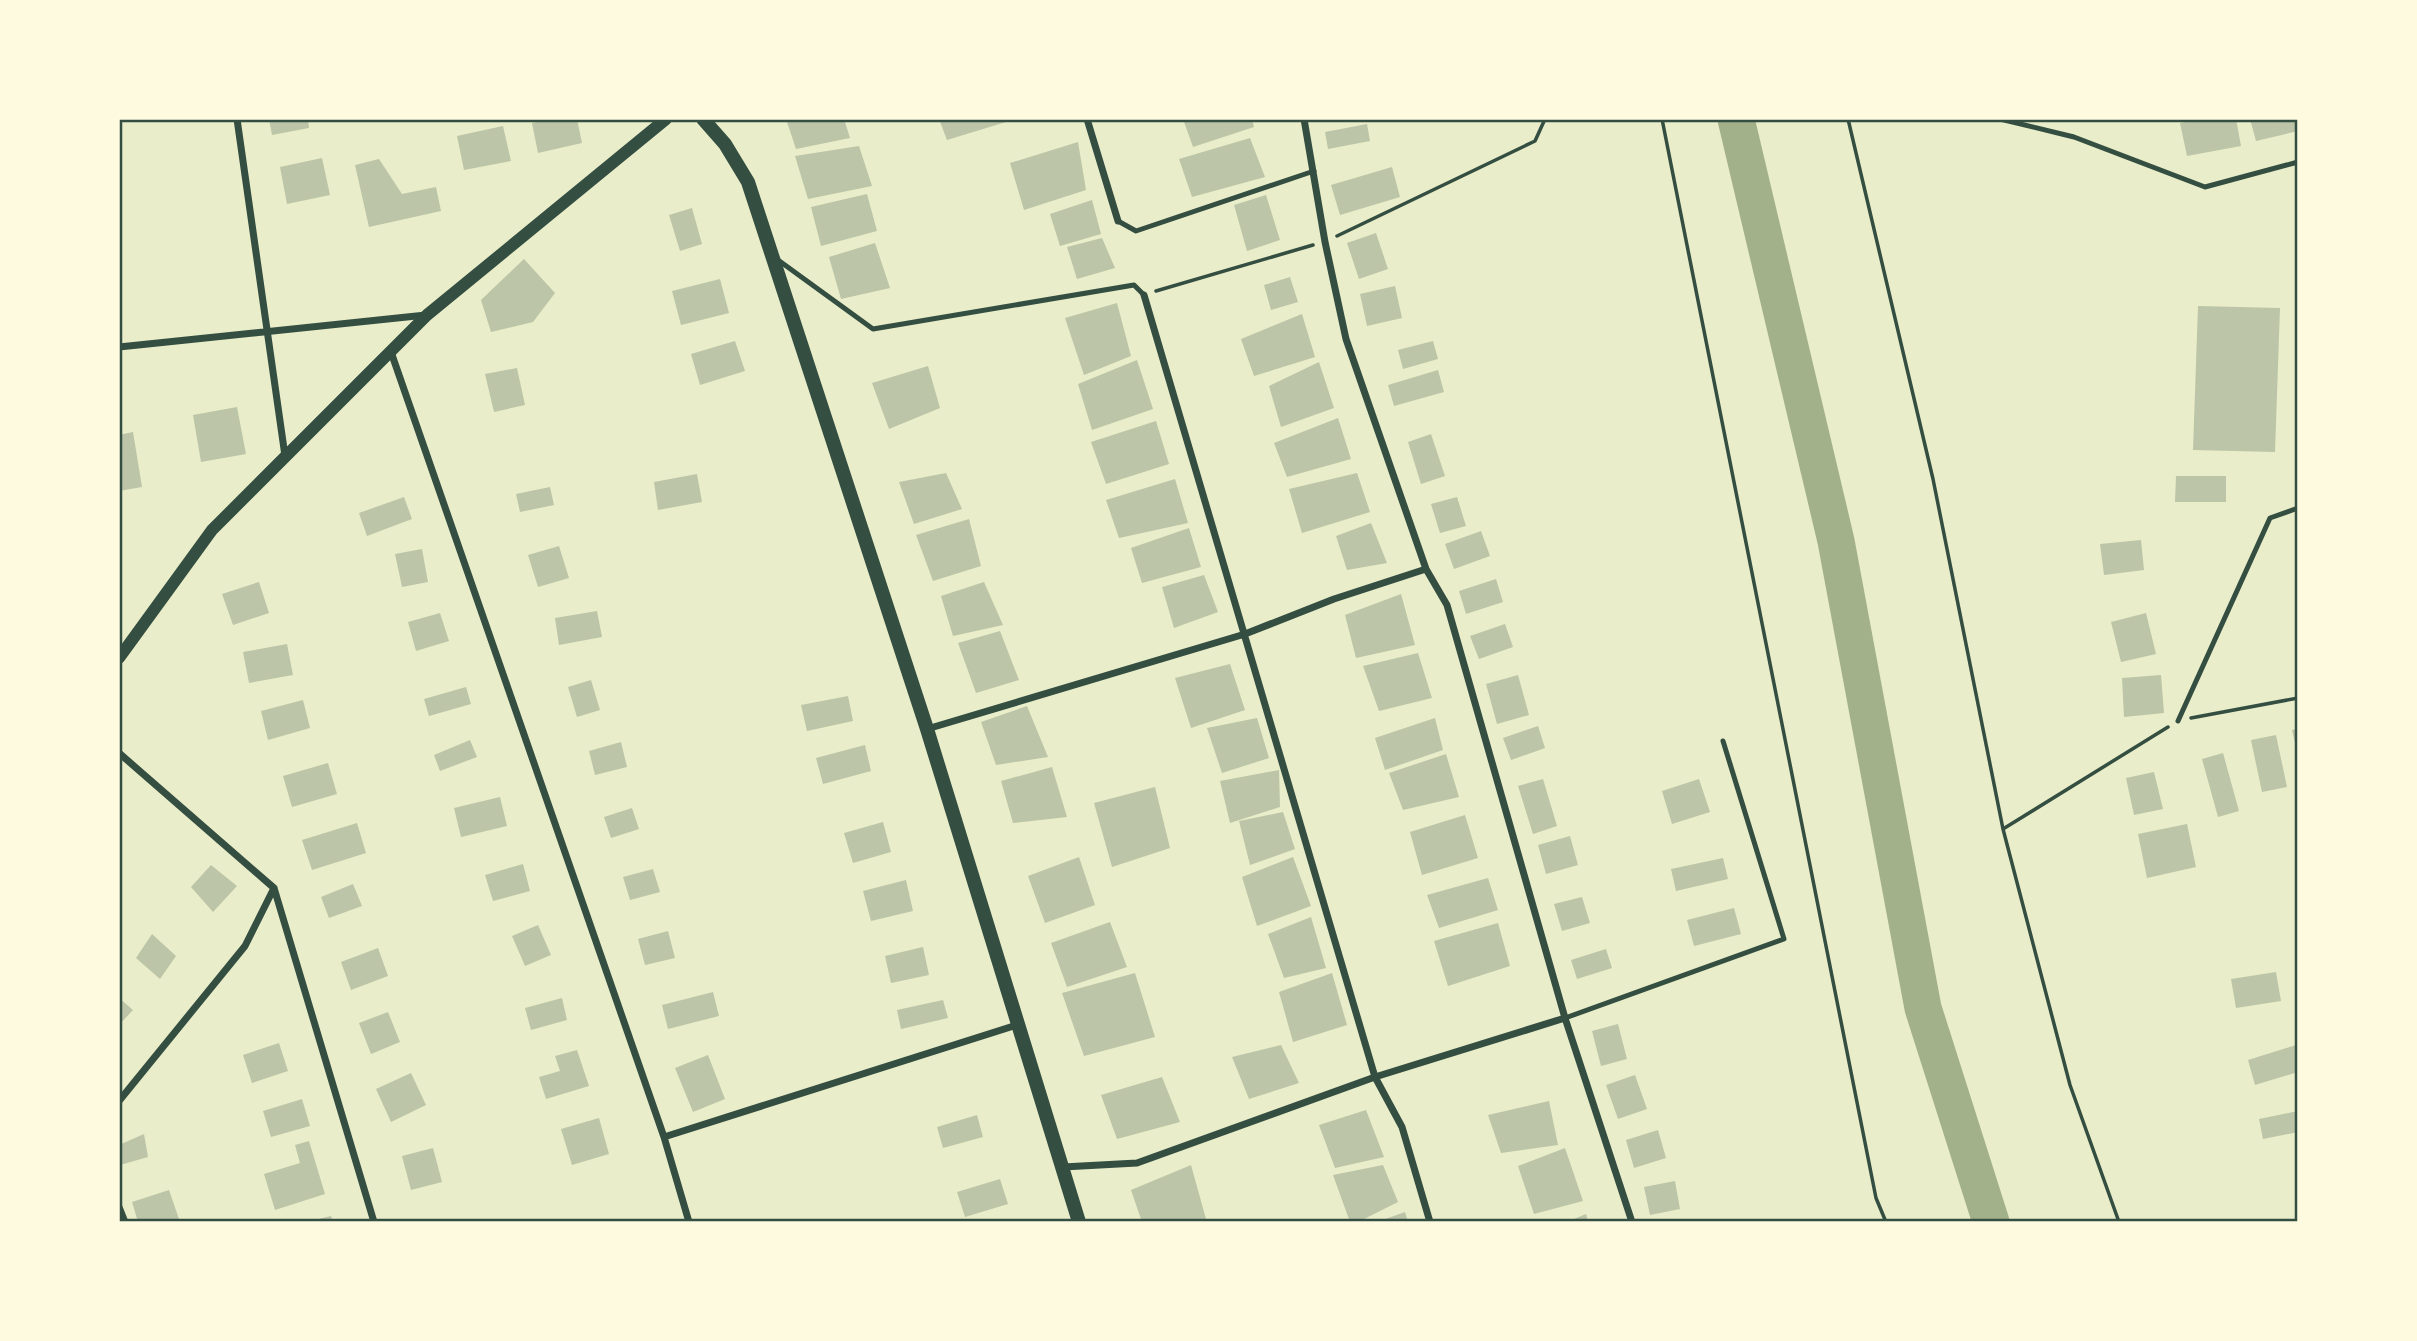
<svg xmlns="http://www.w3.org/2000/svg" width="2417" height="1341" viewBox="0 0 2417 1341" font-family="Roboto,sans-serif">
  <rect width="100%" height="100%" fill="#e9edc9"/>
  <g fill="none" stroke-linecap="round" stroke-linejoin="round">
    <path stroke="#a3b18a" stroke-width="37" d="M1736,119L1836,541L1923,1008L1991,1222"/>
  </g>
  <path fill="#bcc5a7" d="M269,119H308L309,128L272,135Z
    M549,119H577L582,143L538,153L532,123Z
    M786,119H844L850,138L796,149Z
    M939,119H1006V122L947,140Z
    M1183,119H1252L1254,127L1193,147Z
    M2202,119H2236L2241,146L2187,156L2180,123Z
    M2250,119H2298V131L2256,141Z
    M1367,124L1370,141L1328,149L1325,132Z
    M503,126L511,161L464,170L457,136Z
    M1250,138L1265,177L1192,197L1179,159Z
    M1078,142L1086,190L1024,210L1010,163Z
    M859,146L872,186L808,199L795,156Z
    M322,158L330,195L287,204L280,167Z
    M379,159L402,194L436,187L441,211L369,227L355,165Z
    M1392,167L1400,197L1340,215L1331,185Z
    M867,194L877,231L821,246L811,207Z
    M1266,195L1280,240L1247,251L1234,205Z
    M1092,200L1101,234L1060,246L1050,214Z
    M692,208L702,244L680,251L669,215Z
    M1376,233L1388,269L1359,279L1347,243Z
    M1102,238L1115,268L1077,279L1067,247Z
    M875,243L890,288L841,299L829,257Z
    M524,259L555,293L533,322L491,332L481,300Z
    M1290,277L1298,302L1271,310L1264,285Z
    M720,279L729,313L681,325L672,291Z
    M1395,286L1402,318L1367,326L1360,294Z
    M1117,303L1131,356L1084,375L1065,318Z
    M2198,306L2280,308L2275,452L2193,450Z
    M1302,314L1315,357L1254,376L1241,339Z
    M735,341L745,371L700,385L691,354Z
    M1433,341L1438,359L1403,369L1398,350Z
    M1137,360L1153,409L1092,430L1078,384Z
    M1319,362L1334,408L1281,427L1269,386Z
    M928,366L940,408L889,429L872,383Z
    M517,368L525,405L494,412L485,374Z
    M1438,370L1444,392L1394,406L1388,385Z
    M237,407L246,454L201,462L193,415Z
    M1338,418L1351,459L1287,477L1274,443Z
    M1156,421L1169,464L1106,484L1091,442Z
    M133,432L142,487L119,491V435Z
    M1431,434L1445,476L1421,484L1408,442Z
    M946,473L962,509L914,524L899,482Z
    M1357,473L1370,512L1302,533L1289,489Z
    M697,474L702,502L658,510L654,482Z
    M2176,476H2226V502H2175Z
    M1175,479L1188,523L1119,538L1106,500Z
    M550,487L554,505L520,512L516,494Z
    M404,497L412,519L367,536L359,513Z
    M1457,497L1466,526L1440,533L1431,504Z
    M969,519L981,566L933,581L916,535Z
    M1371,523L1387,563L1347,570L1336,536Z
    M1189,528L1201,567L1142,583L1131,548Z
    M1481,531L1490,556L1454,569L1445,544Z
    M2141,540L2144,570L2104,575L2100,544Z
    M559,546L569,578L538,587L528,555Z
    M422,549L428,582L402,587L395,554Z
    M1204,575L1218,612L1174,628L1162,587Z
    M1496,579L1503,602L1466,614L1459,591Z
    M259,582L269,613L233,625L222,594Z
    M984,582L1003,625L953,636L941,596Z
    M1401,594L1415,645L1356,658L1345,615Z
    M597,611L602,637L559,645L555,618Z
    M440,613L449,641L416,651L408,622Z
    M2146,613L2156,654L2121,662L2111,622Z
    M1505,624L1513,647L1479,659L1470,636Z
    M1000,631L1019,680L976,693L958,643Z
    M287,644L293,675L249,683L243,652Z
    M1418,653L1432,698L1379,711L1363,666Z
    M1230,664L1245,710L1191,728L1175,678Z
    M1518,675L1529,715L1497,724L1486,684Z
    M2161,675L2164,713L2124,717L2122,678Z
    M591,680L600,710L577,717L568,687Z
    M466,687L471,704L429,716L424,699Z
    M848,696L853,721L807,731L801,705Z
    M303,700L310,728L268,740L261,711Z
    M1027,706L1048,757L996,765L981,722Z
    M1257,718L1269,758L1222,773L1207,728Z
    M1435,718L1443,750L1385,770L1375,738Z
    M1538,726L1545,748L1511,760L1503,738Z
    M2298,729V752H2297L2292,730Z
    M2276,735L2287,787L2262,792L2251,740Z
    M470,740L477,757L440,771L434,755Z
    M621,742L627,767L595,775L589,751Z
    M865,745L871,771L823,784L816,758Z
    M2223,753L2239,811L2218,817L2202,759Z
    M1446,754L1459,797L1403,810L1389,773Z
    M328,763L337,794L292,807L283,776Z
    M1052,767L1067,817L1013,823L1001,781Z
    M1279,770L1280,807L1230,823L1220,781Z
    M2154,772L2163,809L2134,815L2126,778Z
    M1543,779L1557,826L1533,834L1518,786Z
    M1699,779L1710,812L1672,824L1662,791Z
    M1155,787L1170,848L1112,867L1094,803Z
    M500,797L507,826L461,837L454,808Z
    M632,808L639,829L611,838L604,817Z
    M1283,812L1295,849L1250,865L1239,821Z
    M1465,815L1478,858L1422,875L1410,832Z
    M883,822L891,852L853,863L844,833Z
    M357,823L366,853L312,870L302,840Z
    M2187,824L2196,867L2147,878L2138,834Z
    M1570,836L1578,865L1546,874L1538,845Z
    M1079,857L1095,905L1045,923L1028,876Z
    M1293,857L1311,906L1257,926L1242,877Z
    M1723,858L1728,879L1676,891L1671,869Z
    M523,864L530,891L493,901L485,875Z
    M211,865L237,886L213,912L191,887Z
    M653,869L660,892L630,900L623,877Z
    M1488,878L1498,910L1439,928L1427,895Z
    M906,880L913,911L871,921L863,891Z
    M353,884L362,906L329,918L321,897Z
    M1582,897L1590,923L1562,931L1554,904Z
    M1734,908L1741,934L1694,946L1687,920Z
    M1311,917L1326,968L1284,978L1268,934Z
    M1110,922L1127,967L1067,987L1051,943Z
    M1498,923L1510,966L1448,986L1434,941Z
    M538,925L551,955L525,966L512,936Z
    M668,931L675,958L645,965L638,939Z
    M152,934L176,956L160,979L136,958Z
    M923,947L929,975L891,983L885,956Z
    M378,948L388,976L351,990L341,962Z
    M1606,949L1612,968L1577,979L1571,960Z
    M2276,972L2281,1001L2236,1008L2231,979Z
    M1135,973L1155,1037L1084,1056L1062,993Z
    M1332,973L1347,1025L1293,1042L1279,992Z
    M713,992L719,1016L668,1029L662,1005Z
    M119,998L133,1010L119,1025Z
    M562,998L567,1020L531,1030L525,1008Z
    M943,1000L948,1018L901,1029L897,1010Z
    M388,1012L400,1042L371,1054L359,1023Z
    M1618,1024L1627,1059L1601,1066L1592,1031Z
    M279,1043L288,1071L252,1083L243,1055Z
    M1281,1045L1299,1083L1249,1099L1232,1057Z
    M2296,1045L2298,1072L2255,1085L2248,1060Z
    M577,1050L589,1086L546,1099L539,1077L560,1071L555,1056Z
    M708,1055L725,1099L693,1112L675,1068Z
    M411,1073L426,1105L391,1122L376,1089Z
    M1635,1075L1647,1109L1618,1119L1606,1085Z
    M1162,1077L1180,1122L1117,1139L1101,1095Z
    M302,1099L310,1126L271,1137L263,1111Z
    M1549,1101L1558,1145L1501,1153L1488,1115Z
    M1366,1110L1384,1157L1335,1168L1319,1125Z
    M2298,1111V1132L2263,1139L2259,1119Z
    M977,1115L983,1137L943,1148L937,1127Z
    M599,1118L609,1154L572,1165L561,1129Z
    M1658,1130L1666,1158L1634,1168L1626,1140Z
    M144,1134L148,1157L120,1165L119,1145Z
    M309,1141L325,1194L275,1210L264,1174L300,1163L295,1145Z
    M433,1148L442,1182L411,1190L402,1156Z
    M1565,1148L1583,1201L1534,1214L1518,1166Z
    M1191,1165L1206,1219L1198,1222H1142L1131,1190Z
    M1383,1165L1398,1202L1358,1222H1350L1333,1175Z
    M1000,1179L1008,1204L965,1217L957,1192Z
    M1675,1181L1680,1209L1650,1215L1644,1187Z
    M169,1190L180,1222H138L132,1202Z
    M1405,1212L1408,1222H1377Z
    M1586,1214L1588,1222H1567Z
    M331,1216L333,1222H311L310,1221Z"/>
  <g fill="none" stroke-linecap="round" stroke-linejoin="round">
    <path stroke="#344e41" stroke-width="3.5" d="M1662,119L1876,1198L1886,1222
      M1848,119L1933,479L2003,829L2070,1085L2119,1222
      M1337,236L1535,141L1545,119
      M1156,291L1313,245
      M2191,718L2298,698
      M2003,829L2168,727"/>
    <path stroke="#344e41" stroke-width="5" d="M2000,119L2074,137L2205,187L2298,162
      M1118,221L1136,231L1314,171
      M778,260L873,329L1134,285L1144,295
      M2178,721L2270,518L2298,508
      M1565,1018L1784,939L1723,741"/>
    <path stroke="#344e41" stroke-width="7" d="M237,119L285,456
      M1087,119L1118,221
      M1304,119L1325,242L1346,339L1426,569L1447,605L1565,1018L1632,1222
      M1144,295L1375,1077L1402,1127L1430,1222
      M119,347L426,315
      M391,352L664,1137L689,1222
      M927,729L1245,634L1334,599L1426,569
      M119,753L274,888L374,1222
      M119,1101L245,946L274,888
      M664,1137L1020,1024
      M1063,1167L1137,1163L1375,1077L1565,1018
      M119,1207L125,1222"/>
    <path stroke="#344e41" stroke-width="12" d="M119,658L212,530L427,315L666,119"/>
    <path stroke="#344e41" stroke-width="14" d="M703,119L725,144L748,182L927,729L1079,1222"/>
  </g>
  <rect width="2417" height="1341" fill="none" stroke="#fefae0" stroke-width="242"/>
  <rect x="121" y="121" width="2175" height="1099" fill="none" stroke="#344e41" stroke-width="2.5"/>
</svg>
